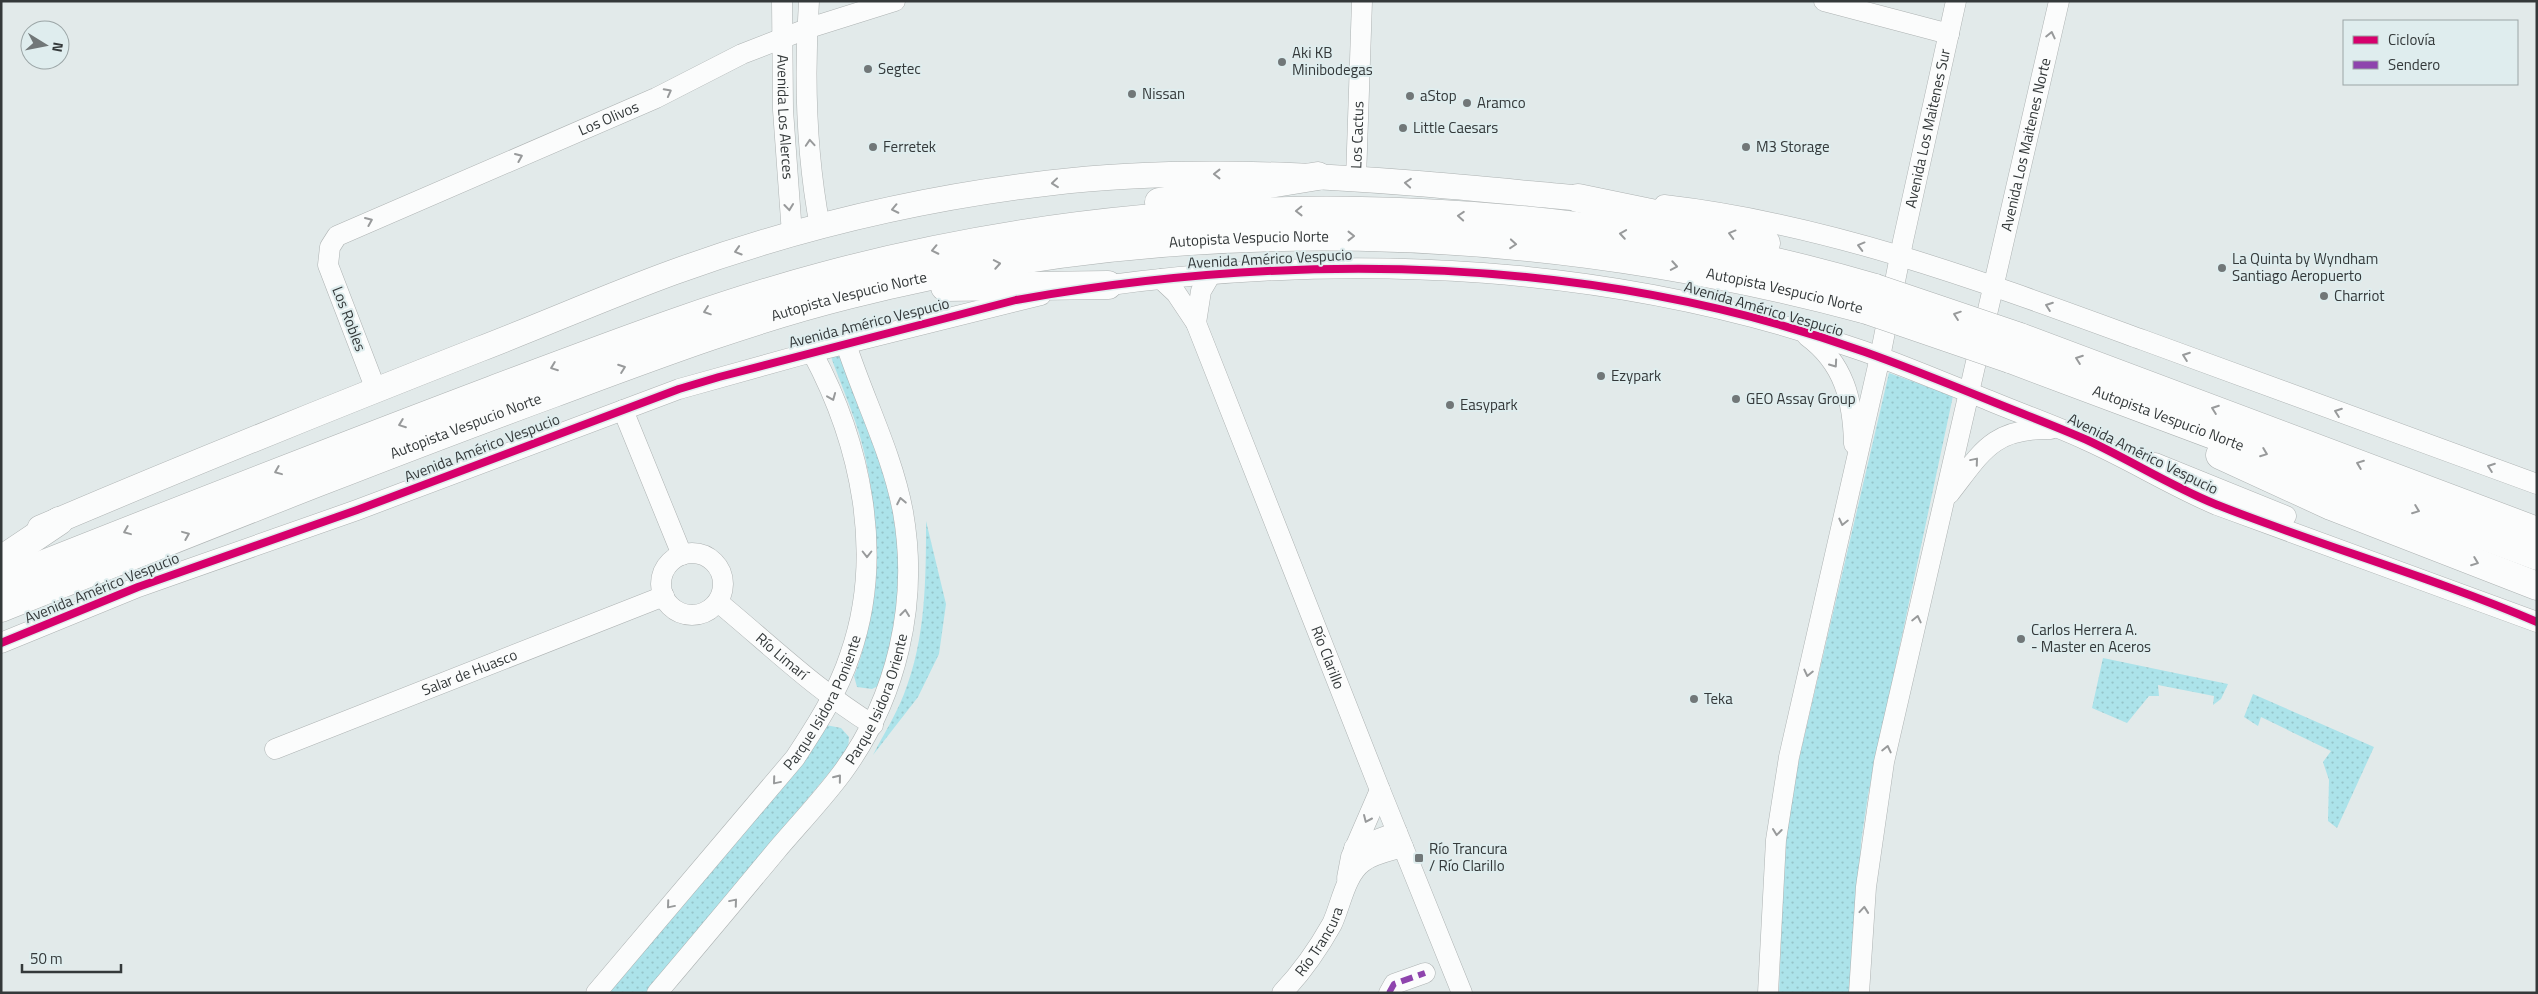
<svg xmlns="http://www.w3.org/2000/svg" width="2538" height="994" viewBox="0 0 2538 994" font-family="'Titillium Web',sans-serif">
  <defs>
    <pattern id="grass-dots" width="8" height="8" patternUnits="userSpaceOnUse" patternTransform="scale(1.25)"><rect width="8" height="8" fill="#ace3ea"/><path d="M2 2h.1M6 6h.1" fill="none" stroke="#95c4c9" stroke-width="1.8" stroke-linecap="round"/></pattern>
  </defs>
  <rect width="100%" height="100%" fill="#e2eaea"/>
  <path fill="url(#grass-dots)" d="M844,353L889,477L905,567L884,683L872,689L857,687L854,676C864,652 869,625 872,599C878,543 875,487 859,433C851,407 840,382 831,357Z
    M1889,373L1953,396L1868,795L1861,842L1855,993H1779L1785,833L1796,772Z
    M926,521L946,604L939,654L918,697L873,755C883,735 896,715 904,694C926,639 926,578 926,521Z
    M2103,658L2228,684L2221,699L2213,705L2214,696L2158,685L2159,696H2149L2127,723L2092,708Z
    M2253,694L2374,747L2337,828L2328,821L2329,780L2323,762L2331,751L2261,717L2258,726L2244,717Z
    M826,725L841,728L849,737L848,750L646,993H605Z"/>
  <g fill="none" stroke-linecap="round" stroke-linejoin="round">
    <defs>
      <g id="minor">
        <path id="s1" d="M782,1L783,110L792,234"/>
        <path d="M809,1C804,76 806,153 820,227"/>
        <path d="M1824,1L1949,34"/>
        <path id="s2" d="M1356,179L1362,1"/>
        <path d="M1664,205C1830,224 1987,283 2143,340C2274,388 2405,436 2537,484"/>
        <path id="s3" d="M1161,279L1176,293L1196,323L1380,790L1462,993"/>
        <path d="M1095,287C1352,251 1617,264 1863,351C1905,366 1947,384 1988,400C2021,414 2054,425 2086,440C2131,460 2172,486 2217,505L2537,622"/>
        <path d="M1196,323L1201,291L1211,274"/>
        <path d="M1807,336C1844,363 1853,400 1854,444"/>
        <path id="s4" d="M376,390L328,265L330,247L337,236L656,98L742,54L809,28L895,1"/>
        <path d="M623,410L682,555"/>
        <path d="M2155,463L2286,516"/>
        <path d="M1949,494C1982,452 1992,428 2051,429"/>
        <circle cx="692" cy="584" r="31"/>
        <path id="s5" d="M718,602C769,644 816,690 873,725"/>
        <path d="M1,643L138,587L357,510L679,389L812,352L1041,295"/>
        <path id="s6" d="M275,749L664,596"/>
        <path d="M1354,848L1397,832"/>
        <path d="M1347,878L1351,857L1380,790"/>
        <path id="s7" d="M596,993L795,758C816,726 838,692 850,655C885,555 861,443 812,352"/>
        <path id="s8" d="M657,993C697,946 737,898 776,851C798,825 822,800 842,773C897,698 919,603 903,512C892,453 864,400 846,344"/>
        <path id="s9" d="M1282,993C1302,972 1318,949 1332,924C1341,905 1345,875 1363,862C1373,854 1390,851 1403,847"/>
        <path d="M1389,993L1394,984L1425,973"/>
        <path id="s10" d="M1768,993L1776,840L1789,757L1880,357L1903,241L1956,1"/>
        <path id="s11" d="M1859,993L1866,887L1884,762L2059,1"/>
      </g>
      <path id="major" d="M40,528C186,466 332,407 480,349C545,324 608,296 674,272C795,228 921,198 1049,183C1225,162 1402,182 1578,198"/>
      <g id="highway">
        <path d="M1578,198L1670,217L1766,243"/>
        <path d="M1159,202L1318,176"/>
        <path d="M945,287L1108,285"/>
        <path d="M2020,337L2537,531"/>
        <path id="s12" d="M2010,359L2537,556"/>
        <path d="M2220,455L2331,506L2537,586"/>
        <path d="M1,560L59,521"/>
        <path d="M1,581C165,516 328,452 492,390C602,349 711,306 824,276C1162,185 1538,189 1875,288"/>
        <path id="s13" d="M1,608C185,535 368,461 554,393C651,357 748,320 848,295C1184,210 1534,220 1867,310"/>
      </g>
    </defs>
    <use href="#minor" stroke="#adb2b2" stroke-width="21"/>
    <use href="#major" stroke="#adb2b2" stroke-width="26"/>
    <use href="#highway" stroke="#adb2b2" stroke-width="29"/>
    <use href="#minor" stroke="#fbfcfc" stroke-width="20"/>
    <use href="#major" stroke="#fbfcfc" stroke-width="25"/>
    <use href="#highway" stroke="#fbfcfc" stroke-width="28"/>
    <defs>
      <path id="highway-bridge" d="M1875,288L2020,337
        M1867,310L2010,359"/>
    </defs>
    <use href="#highway-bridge" stroke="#adb2b2" stroke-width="29" stroke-linecap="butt"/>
    <use href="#highway-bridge" stroke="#fbfcfc" stroke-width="28"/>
    <path stroke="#8e44ad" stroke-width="6" stroke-dasharray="12 6" stroke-linecap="butt" d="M1389,993L1394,984L1425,973"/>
    <defs>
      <path id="cycleway" d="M1,643L138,587L357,510L679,389L719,377L1016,300C1298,250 1593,255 1865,352C1907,367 1949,384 1991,401C2023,414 2055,426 2087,440C2130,460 2171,486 2215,504C2321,546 2432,577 2537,622"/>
    </defs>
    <use href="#cycleway" stroke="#dfedee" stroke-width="11"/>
    <use href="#cycleway" stroke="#d6006c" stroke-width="8"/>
  </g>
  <defs><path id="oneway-chevron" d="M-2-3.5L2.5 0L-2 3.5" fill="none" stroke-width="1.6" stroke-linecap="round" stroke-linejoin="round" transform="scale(1.25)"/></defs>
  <g stroke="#989a9b">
    <use href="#oneway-chevron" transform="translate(2051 35) rotate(-77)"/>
    <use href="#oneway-chevron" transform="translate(668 92) rotate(-28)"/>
    <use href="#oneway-chevron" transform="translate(810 143) rotate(-94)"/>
    <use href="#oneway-chevron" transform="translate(519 157) rotate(-23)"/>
    <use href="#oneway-chevron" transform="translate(1217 174) rotate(180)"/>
    <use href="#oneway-chevron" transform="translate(1055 183) rotate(174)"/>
    <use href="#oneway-chevron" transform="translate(1408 183) rotate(-175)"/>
    <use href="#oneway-chevron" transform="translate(789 207) rotate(84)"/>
    <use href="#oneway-chevron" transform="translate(895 209) rotate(168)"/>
    <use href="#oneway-chevron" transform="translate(1299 211) rotate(179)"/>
    <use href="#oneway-chevron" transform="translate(1461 216) rotate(-176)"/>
    <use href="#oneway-chevron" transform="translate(369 221) rotate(-23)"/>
    <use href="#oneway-chevron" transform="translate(1623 234) rotate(-171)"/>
    <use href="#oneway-chevron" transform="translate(1732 234) rotate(-165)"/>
    <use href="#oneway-chevron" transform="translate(1351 236)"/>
    <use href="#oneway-chevron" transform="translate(1513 244) rotate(5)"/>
    <use href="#oneway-chevron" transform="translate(1861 246) rotate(-165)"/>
    <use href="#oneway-chevron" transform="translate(935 250) rotate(168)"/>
    <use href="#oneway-chevron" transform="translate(738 251) rotate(163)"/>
    <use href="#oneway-chevron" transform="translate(997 264) rotate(-10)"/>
    <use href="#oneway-chevron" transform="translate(1674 266) rotate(10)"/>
    <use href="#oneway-chevron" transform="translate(2049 306) rotate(-160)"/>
    <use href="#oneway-chevron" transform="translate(707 311) rotate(161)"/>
    <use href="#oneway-chevron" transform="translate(1957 315) rotate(-161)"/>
    <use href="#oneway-chevron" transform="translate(2186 356) rotate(-160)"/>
    <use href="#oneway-chevron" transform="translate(2079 359) rotate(-160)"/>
    <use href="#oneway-chevron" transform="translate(1834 364) rotate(55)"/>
    <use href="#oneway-chevron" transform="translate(554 367) rotate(159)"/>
    <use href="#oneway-chevron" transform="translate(622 368) rotate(-20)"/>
    <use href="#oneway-chevron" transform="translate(832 397) rotate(68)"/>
    <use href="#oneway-chevron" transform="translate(2215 409) rotate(-160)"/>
    <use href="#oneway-chevron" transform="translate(2338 412) rotate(-160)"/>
    <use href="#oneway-chevron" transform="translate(402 424) rotate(159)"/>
    <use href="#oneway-chevron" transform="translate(2264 453) rotate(21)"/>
    <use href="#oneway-chevron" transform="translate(1975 461) rotate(-50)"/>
    <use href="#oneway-chevron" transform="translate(2360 464) rotate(-159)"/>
    <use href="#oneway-chevron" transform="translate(2491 467) rotate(-160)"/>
    <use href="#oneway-chevron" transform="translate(278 471) rotate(158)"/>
    <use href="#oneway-chevron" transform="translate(901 501) rotate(-101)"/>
    <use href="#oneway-chevron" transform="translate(2416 510) rotate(21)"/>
    <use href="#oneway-chevron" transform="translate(1843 522) rotate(103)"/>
    <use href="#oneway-chevron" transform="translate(127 531) rotate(158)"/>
    <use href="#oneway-chevron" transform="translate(186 535) rotate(-22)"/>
    <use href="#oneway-chevron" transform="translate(867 554) rotate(90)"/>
    <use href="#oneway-chevron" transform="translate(2475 562) rotate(21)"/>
    <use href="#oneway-chevron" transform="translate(905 613) rotate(-83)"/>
    <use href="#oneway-chevron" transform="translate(1917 619) rotate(-77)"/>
    <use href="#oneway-chevron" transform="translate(1808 673) rotate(103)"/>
    <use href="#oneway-chevron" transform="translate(1887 749) rotate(-77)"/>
    <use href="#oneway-chevron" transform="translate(838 778) rotate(-51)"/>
    <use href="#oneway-chevron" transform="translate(776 781) rotate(130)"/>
    <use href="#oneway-chevron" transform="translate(1367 819) rotate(114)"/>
    <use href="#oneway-chevron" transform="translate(1777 832) rotate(97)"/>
    <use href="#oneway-chevron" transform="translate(734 902) rotate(-50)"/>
    <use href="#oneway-chevron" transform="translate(670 905) rotate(130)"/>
    <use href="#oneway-chevron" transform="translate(1864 910) rotate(-85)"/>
  </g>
  <g fill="#717778" stroke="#dfedee" stroke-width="2">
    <circle cx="1282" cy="62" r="5"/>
    <circle cx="868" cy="69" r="5"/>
    <circle cx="1132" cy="94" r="5"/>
    <circle cx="1410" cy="96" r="5"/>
    <circle cx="1467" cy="103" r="5"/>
    <circle cx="1403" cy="128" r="5"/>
    <circle cx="873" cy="147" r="5"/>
    <circle cx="1746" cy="147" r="5"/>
    <circle cx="2222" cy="268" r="5"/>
    <circle cx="2324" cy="296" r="5"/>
    <circle cx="1601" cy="376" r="5"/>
    <circle cx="1736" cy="399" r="5"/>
    <circle cx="1450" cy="405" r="5"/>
    <circle cx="2021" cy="639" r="5"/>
    <circle cx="1694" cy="699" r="5"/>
    <rect x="1414" y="853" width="10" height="10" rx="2.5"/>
  </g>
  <g text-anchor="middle" stroke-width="4" stroke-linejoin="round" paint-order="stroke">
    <g font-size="15" fill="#34393a" stroke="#dfedee" text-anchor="start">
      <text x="1292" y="58">Aki KB<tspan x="1292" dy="17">Minibodegas</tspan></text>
      <text x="878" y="74">Segtec</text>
      <text x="1142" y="99">Nissan</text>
      <text x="1420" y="101">aStop</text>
      <text x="1477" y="108">Aramco</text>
      <text x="1413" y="133">Little Caesars</text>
      <text x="883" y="152">Ferretek</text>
      <text x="1756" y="152">M3 Storage</text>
      <text x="2232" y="264">La Quinta by Wyndham<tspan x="2232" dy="17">Santiago Aeropuerto</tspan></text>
      <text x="2334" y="301">Charriot</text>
      <text x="1611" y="381">Ezypark</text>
      <text x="1746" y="404">GEO Assay Group</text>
      <text x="1460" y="410">Easypark</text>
      <text x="2031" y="635">Carlos Herrera A.<tspan x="2031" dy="17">- Master en Aceros</tspan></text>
      <text x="1704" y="704">Teka</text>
      <text x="1429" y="854">Río Trancura<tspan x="1429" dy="17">/ Río Clarillo</tspan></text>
    </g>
    <g font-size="15" fill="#34393a" stroke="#dfedee">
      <text dy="5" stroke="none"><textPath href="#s4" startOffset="461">Los Olivos</textPath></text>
      <text dy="5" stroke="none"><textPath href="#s1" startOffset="116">Avenida Los Alerces</textPath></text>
      <text dy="5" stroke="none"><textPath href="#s10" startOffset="881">Avenida Los Maitenes Sur</textPath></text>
      <text dy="5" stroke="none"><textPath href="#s2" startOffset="44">Los Cactus</textPath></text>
      <text dy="5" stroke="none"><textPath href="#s11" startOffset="866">Avenida Los Maitenes Norte</textPath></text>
      <text dy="5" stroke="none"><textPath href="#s13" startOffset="1309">Autopista Vespucio Norte</textPath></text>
      <text transform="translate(1270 259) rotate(-3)" y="5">Avenida Américo Vespucio</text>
      <text dy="5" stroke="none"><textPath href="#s13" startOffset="1849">Autopista Vespucio Norte</textPath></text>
      <text dy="5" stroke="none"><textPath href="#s13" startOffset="904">Autopista Vespucio Norte</textPath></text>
      <text transform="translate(1764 309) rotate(16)" y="5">Avenida Américo Vespucio</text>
      <text transform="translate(349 319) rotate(69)" y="5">Los Robles</text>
      <text transform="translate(869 323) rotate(-14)" y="5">Avenida Américo Vespucio</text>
      <text dy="5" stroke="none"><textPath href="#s12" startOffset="169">Autopista Vespucio Norte</textPath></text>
      <text dy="5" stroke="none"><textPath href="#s13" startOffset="499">Autopista Vespucio Norte</textPath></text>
      <text transform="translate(482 448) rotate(-21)" y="5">Avenida Américo Vespucio</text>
      <text transform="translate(2143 454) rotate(26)" y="5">Avenida Américo Vespucio</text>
      <text transform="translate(102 588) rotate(-22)" y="5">Avenida Américo Vespucio</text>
      <text dy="5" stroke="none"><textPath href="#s5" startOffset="84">Río Limarí</textPath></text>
      <text dy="5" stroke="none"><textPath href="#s3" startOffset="416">Río Clarillo</textPath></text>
      <text dy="5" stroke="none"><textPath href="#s6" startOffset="209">Salar de Huasco</textPath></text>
      <text dy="5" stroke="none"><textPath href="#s8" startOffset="370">Parque Isidora Oriente</textPath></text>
      <text dy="5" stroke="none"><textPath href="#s7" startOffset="370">Parque Isidora Poniente</textPath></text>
      <text dy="5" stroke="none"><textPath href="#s9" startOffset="64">Río Trancura</textPath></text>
    </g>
  </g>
  <rect width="2538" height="994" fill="none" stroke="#34393a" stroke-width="5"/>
  <rect x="2343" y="20" width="175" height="65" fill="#dfedee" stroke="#9ba5a6"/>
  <rect x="2353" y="36" width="25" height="8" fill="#d6006c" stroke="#9ba5a6"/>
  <text x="2388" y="45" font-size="15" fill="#34393a">Ciclovía</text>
  <rect x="2353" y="61" width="25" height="8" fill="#8e44ad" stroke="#9ba5a6"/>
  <text x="2388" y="70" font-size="15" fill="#34393a">Sendero</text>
  <g transform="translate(45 45) rotate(100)"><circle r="24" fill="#dfedee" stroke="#9ba5a6"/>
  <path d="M0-4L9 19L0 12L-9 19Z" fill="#717778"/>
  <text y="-8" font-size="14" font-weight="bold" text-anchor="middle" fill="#34393a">N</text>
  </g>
  <path d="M22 964v8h99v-8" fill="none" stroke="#34393a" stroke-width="2.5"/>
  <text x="30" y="964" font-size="15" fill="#34393a" stroke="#dfedee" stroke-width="4" paint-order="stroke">50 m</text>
</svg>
